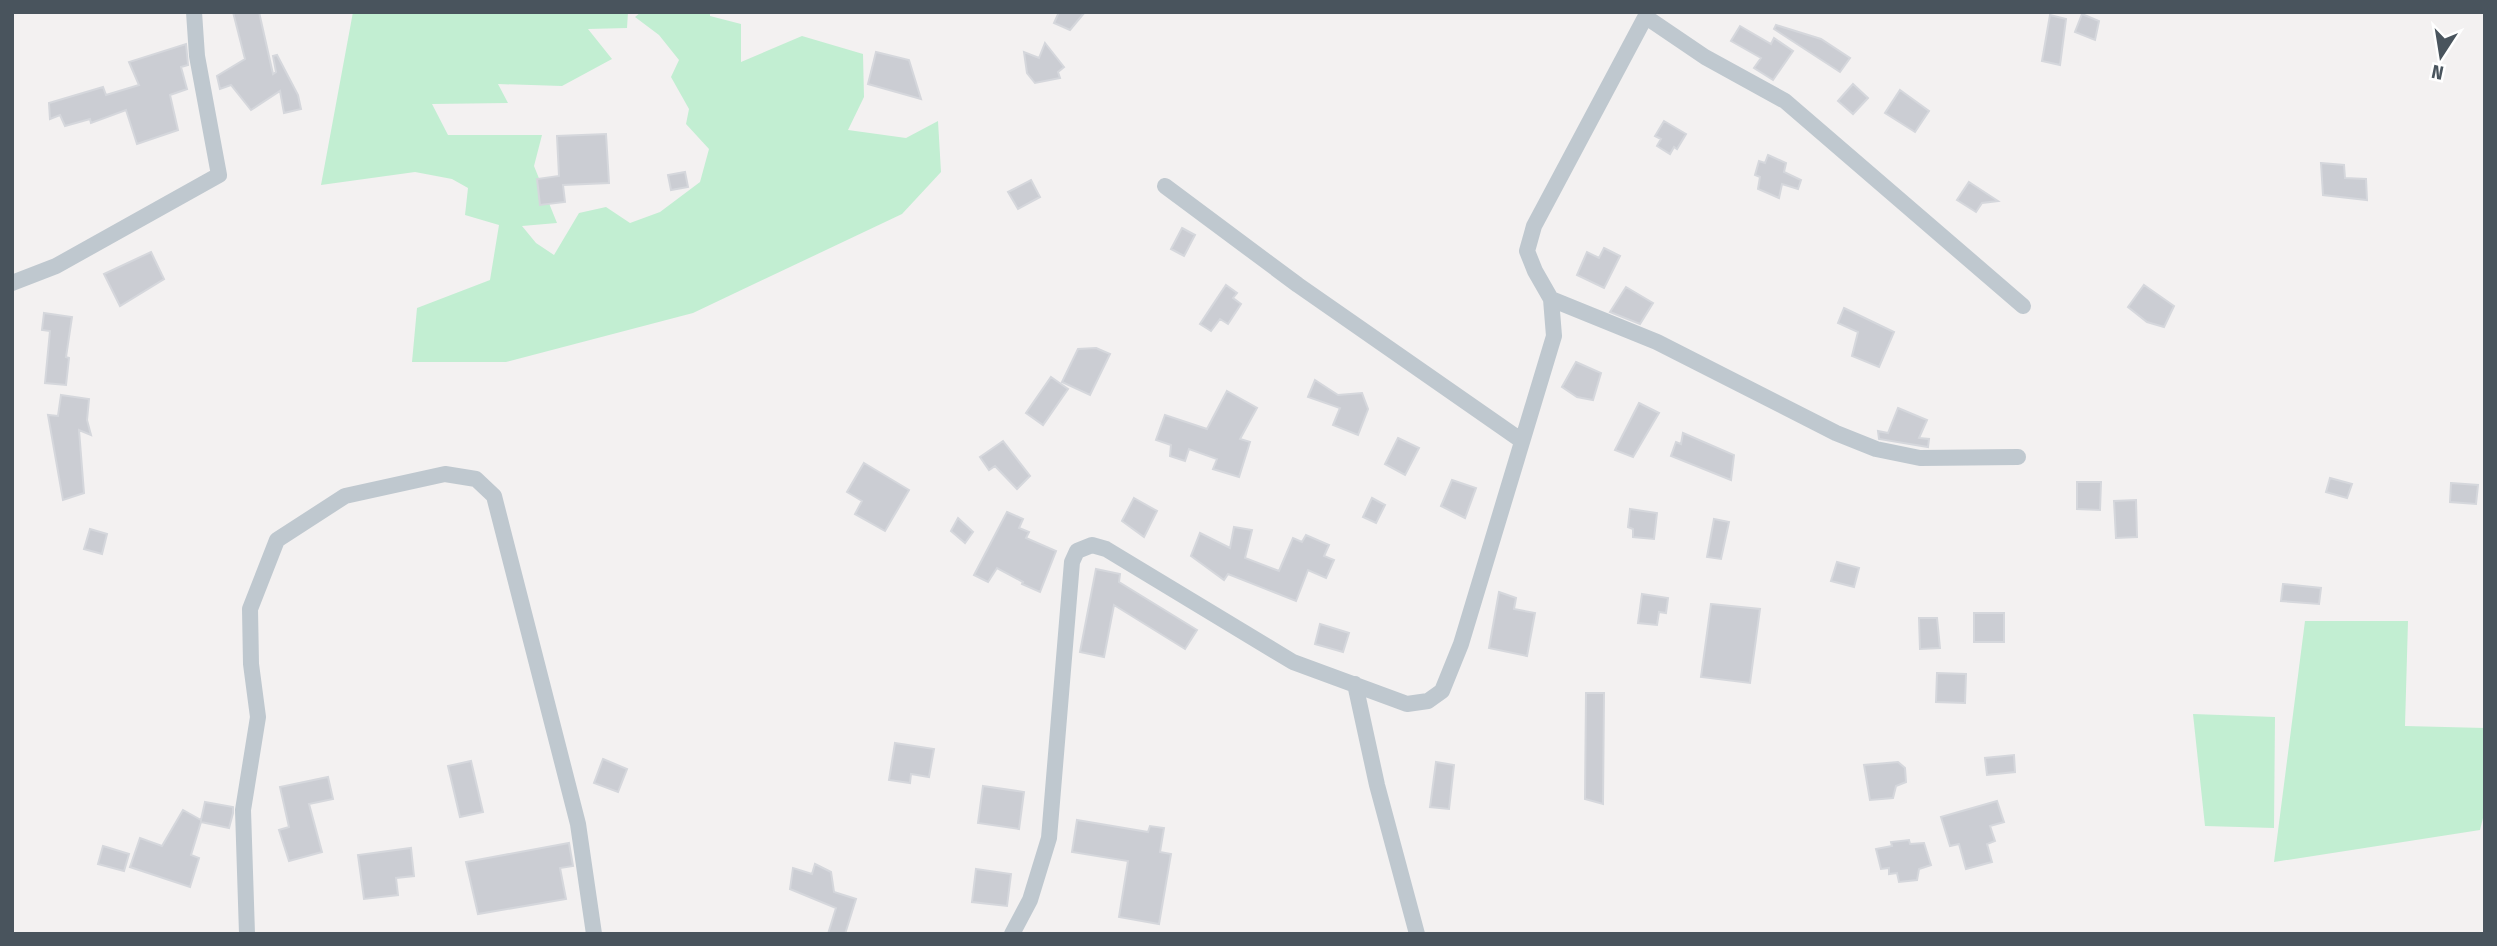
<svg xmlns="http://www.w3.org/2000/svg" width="2497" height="946" viewBox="0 0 2497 946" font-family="'Fira Sans Condensed',sans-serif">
  <rect width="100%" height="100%" fill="#f3f1f1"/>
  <path fill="#c2eed2" d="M353,12H628L627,28L588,29L612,59L562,86L498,84L508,103L432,104L448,135H542L534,166L557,223L522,226L536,243L554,255L579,213L606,207L630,223L660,212L700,182L709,149L686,124L689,109L671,77L679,60L659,35L635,17L641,12H710V16L741,24V62L802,36L863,54L864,97L848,130L906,138L938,121L941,172L902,214L693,313L506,362H412L417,308L490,280L499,225L465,215L468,188L452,179L415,172L321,185Z
    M2305,621H2408L2405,726L2485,728V810L2480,830L2274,862Z
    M2193,714L2275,717L2274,828L2205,826Z"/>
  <path fill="#cbcdd3" stroke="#d5d7dc" stroke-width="2" d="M233,12H259L273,74L276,72L273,56L277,55L298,95L301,109L284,113L280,91L251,110L231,85L220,89L217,76L245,59Z
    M1059,12H1085L1070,30L1054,23Z
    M2082,14L2099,21L2095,40L2075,32Z
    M2050,15L2066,19L2060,65L2042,61Z
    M1776,25L1821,39L1850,58L1840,72L1774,29Z
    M1740,26L1771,44L1774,38L1793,51L1773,80L1754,68L1761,58L1731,41Z
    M1045,43L1064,67L1058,72L1060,78L1035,83L1027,73L1024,52L1039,58Z
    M186,44L188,65L181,67L187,89L170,95L178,130L137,144L126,110L91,123L90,119L65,126L60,115L50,119L49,103L103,87L106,95L139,85L129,62Z
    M876,52L909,60L921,99L868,84Z
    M1853,84L1868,98L1853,114L1838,101Z
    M1900,90L1929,111L1915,132L1885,113Z
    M1664,121L1686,134L1677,149L1674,147L1670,154L1657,146L1661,139L1655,136Z
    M606,134L609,183L563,185L565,202L540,205L537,179L559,176L557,136Z
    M1768,155L1786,163L1784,172L1801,180L1798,189L1782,184L1779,198L1758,189L1760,177L1755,175L1759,161L1765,163Z
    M2321,163L2344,165L2345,178L2366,179L2367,200L2323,195Z
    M685,172L688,187L671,190L668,175Z
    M1031,180L1040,197L1018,209L1008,192Z
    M1969,182L1998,201L1982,203L1976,212L1957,200Z
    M1182,228L1195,235L1184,256L1171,249Z
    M1604,248L1620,256L1604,288L1577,275L1587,252L1599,258Z
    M151,252L164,279L120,306L104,274Z
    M1226,285L1237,293L1233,298L1241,304L1228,324L1220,319L1211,331L1200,324Z
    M2144,285L2174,306L2164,327L2147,322L2128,307Z
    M1626,287L1653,303L1640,324L1610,312Z
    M1844,308L1894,332L1879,367L1852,356L1858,332L1838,323Z
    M44,313L72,317L66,357L69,358L66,385L45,383L50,331L42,330Z
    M1096,348L1110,354L1090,395L1062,382L1078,349Z
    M1576,362L1601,373L1593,400L1577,397L1562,387Z
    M1051,377L1068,389L1043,425L1026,413Z
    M1315,380L1338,395L1362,393L1368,409L1358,435L1333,425L1340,408L1308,397Z
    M1227,391L1257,408L1240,439L1250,442L1239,477L1213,469L1217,459L1189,449L1185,461L1170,456L1171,445L1156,440L1165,415L1207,429Z
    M61,395L89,399L87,420L91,435L79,430L84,493L63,500L48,415L58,416Z
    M1639,403L1659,413L1633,457L1615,450Z
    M1898,408L1927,420L1919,438L1929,439L1928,447L1879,439L1878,431L1888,433Z
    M1683,433L1734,455L1731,480L1671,456L1676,442L1681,444Z
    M1398,438L1419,448L1405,475L1385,464Z
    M1003,441L1030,476L1017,489L995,466L989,470L980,457Z
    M864,463L909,490L885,531L855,514L862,501L847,492Z
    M2330,478L2352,484L2347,498L2326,492Z
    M1452,480L1476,488L1465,518L1441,506Z
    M2077,482H2101L2100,510L2077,509Z
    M2451,483L2478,485L2476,504L2450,502Z
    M1134,498L1157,511L1144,537L1122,521Z
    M1372,498L1385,505L1376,523L1363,517Z
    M2136,500L2137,537L2116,538L2114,501Z
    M1630,509L1657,513L1654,539L1633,537V529L1628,527Z
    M1007,512L1023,519L1019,528L1029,532L1026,538L1056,551L1040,592L1022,584L1023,582L997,568L988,582L974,575Z
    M958,518L973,532L965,543L951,531Z
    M1714,519L1729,522L1721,559L1707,557Z
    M1234,527L1252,530L1245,558L1279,571L1293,538L1302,542L1306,535L1329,545L1324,556L1334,560L1326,578L1308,570L1296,601L1228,574L1224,580L1191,556L1200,533L1230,548Z
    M90,529L107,534L102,554L84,549Z
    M1837,562L1859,568L1854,587L1831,581Z
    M1096,569L1120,574L1119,582L1197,630L1185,649L1114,605L1104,657L1080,652Z
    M2283,584L2321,588L2319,604L2281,601Z
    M1499,592L1516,598L1514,609L1535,613L1527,656L1489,648Z
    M1642,594L1668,598L1666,613L1659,612L1657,625L1638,623Z
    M1711,604L1760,609L1750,683L1701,677Z
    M1974,613H2004V642H1974Z
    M1919,618H1937L1940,648L1920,649Z
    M1320,624L1349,633L1343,652L1315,644Z
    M1937,673L1966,674L1965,703L1936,702Z
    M1586,693H1604L1603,804L1585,799Z
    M895,743L934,749L929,777L911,774L910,783L889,780Z
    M2014,755L2015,772L1987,775L1985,758Z
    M603,759L627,769L618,792L594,783Z
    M471,761L483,812L460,817L448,766Z
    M1436,762L1454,765L1449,809L1430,807Z
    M1898,762L1905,768L1906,782L1896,786L1893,798L1870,800L1864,765Z
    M328,777L333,799L309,804L322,852L289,861L279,830L289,827L280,787Z
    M983,786L1024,792L1019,829L978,823Z
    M1997,801L2004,822L1990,826L1995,841L1987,844L1992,862L1966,869L1959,844L1950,846L1941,817Z
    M205,802L233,807V813L229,828L201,822L191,855L199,858L190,887L130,867L140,838L162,846L183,810L201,820Z
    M1077,820L1148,832L1150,826L1164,828L1160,852L1171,854L1159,924L1119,917L1128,861L1072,852Z
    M1909,840L1910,844L1924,843L1931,865L1919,869L1917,880L1899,882L1897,873L1889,874V868L1881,869L1876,849L1892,846L1891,842Z
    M569,843L573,866L560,868L566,899L478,914L466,862Z
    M103,846L129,854L124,871L98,864Z
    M411,848L414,876L396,878L398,895L364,899L358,855Z
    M815,864L831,872L834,892L856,899L845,934H828L836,908L790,889L793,868L812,874Z
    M976,869L1011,874L1007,906L972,902Z"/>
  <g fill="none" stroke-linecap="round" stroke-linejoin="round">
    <path stroke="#bfc8cf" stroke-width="16" d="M1646,17L1705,57L1785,101L2023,306
      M1165,186L1298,285L1522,441
      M12,283L56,266L219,175L197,56L194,12
      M1551,299L1657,342L1836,433L1876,449L1920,458L2018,457
      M1355,684L1377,785L1417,934
      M247,934L243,810L258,717L251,664L250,609L277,540L345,496L445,474L476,479L494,496L578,824L594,934
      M1012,934L1030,900L1049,838L1072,562L1077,551L1092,545L1106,549L1293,662L1407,704L1428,701L1442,691L1461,644L1554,336L1551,299L1535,271L1527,251L1534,226L1648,12"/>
  </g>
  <rect width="2497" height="946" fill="none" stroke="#49545d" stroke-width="28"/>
  <g transform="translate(2441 56) rotate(192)" stroke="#ffffff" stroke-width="5" paint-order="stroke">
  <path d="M0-5L12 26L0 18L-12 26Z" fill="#49545d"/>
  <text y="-10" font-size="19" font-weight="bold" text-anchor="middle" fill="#49545d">N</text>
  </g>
</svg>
